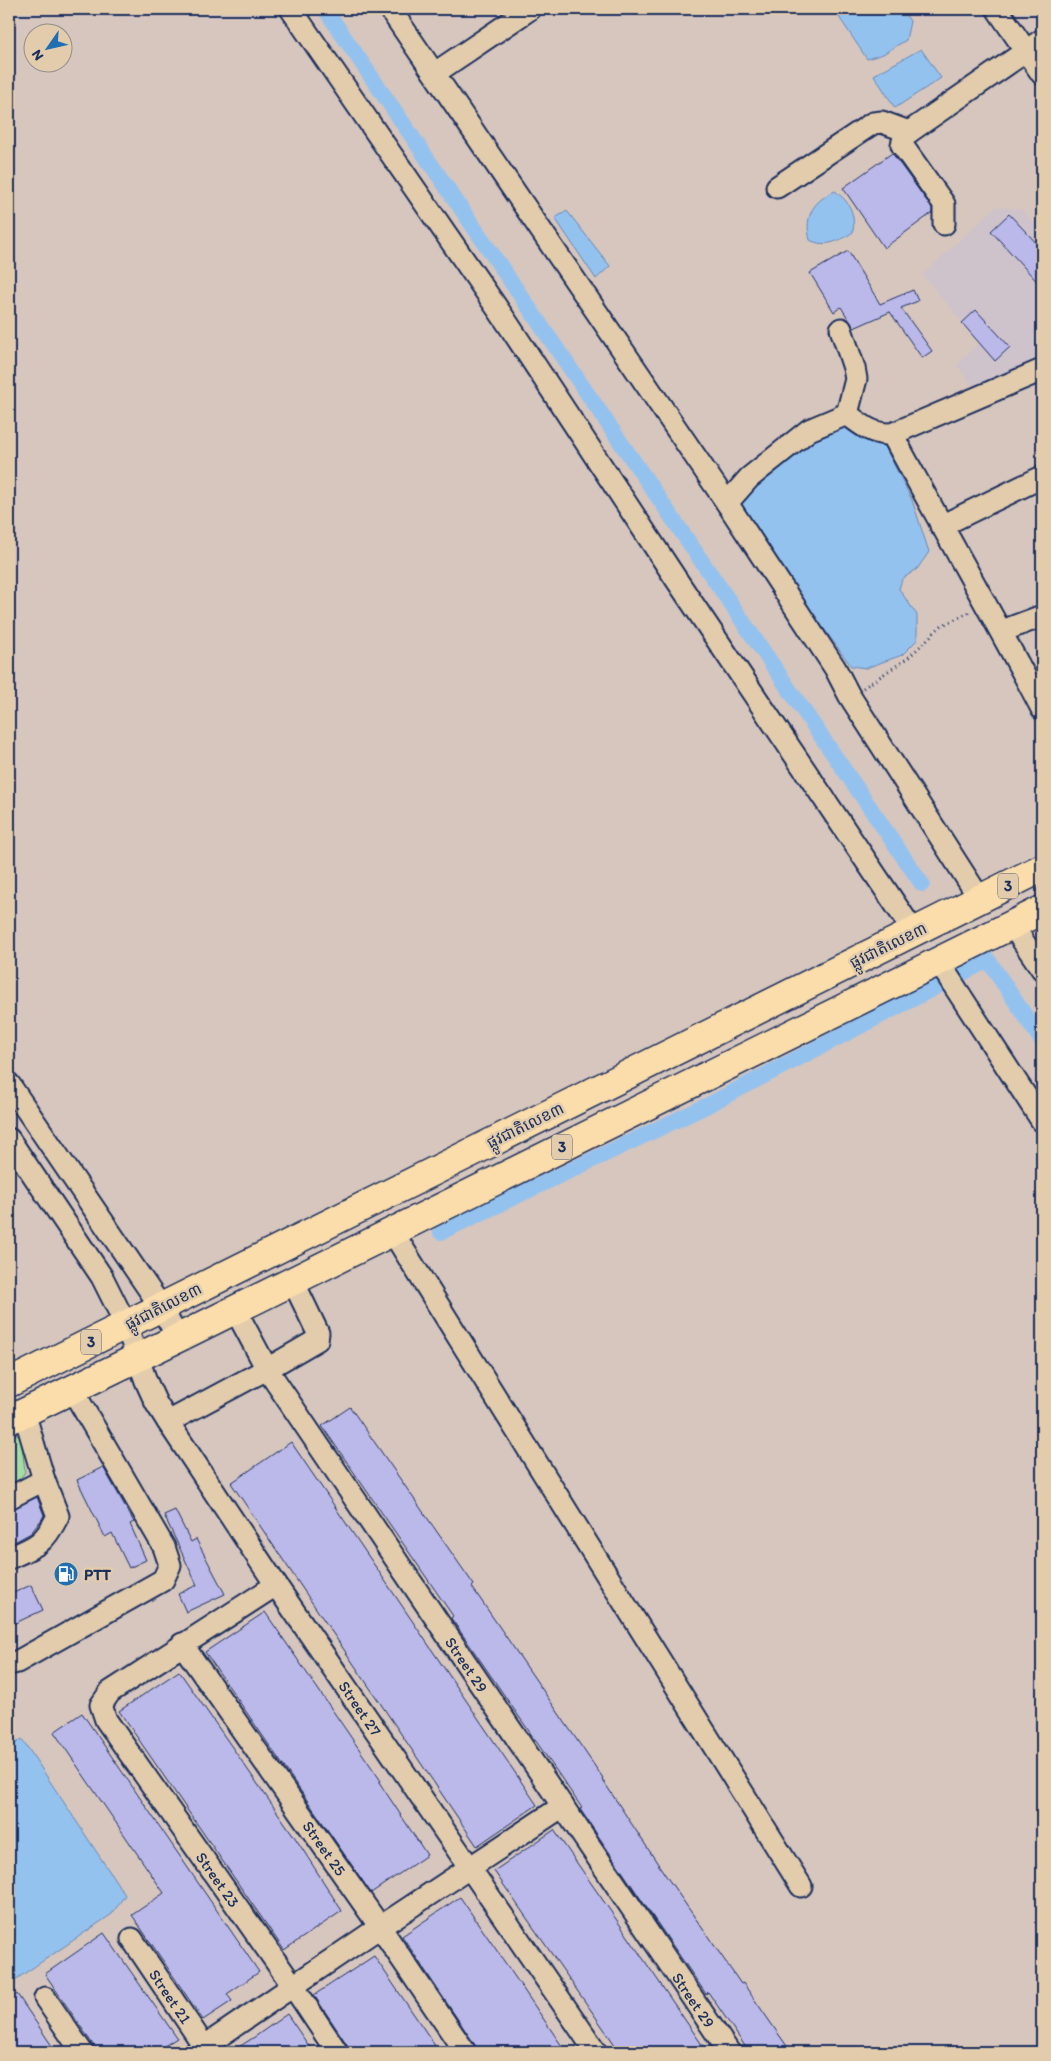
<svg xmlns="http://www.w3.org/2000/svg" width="1051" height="2061" viewBox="0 0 1051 2061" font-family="Itim,'Noto Sans Khmer',sans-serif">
  <rect width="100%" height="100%" fill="#d6c6be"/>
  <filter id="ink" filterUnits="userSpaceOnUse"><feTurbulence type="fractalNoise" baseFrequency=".02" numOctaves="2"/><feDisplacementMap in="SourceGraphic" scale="10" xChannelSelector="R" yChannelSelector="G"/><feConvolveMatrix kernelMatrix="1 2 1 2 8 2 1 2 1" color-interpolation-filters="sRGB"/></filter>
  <g filter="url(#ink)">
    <path fill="#cec2cb" d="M996,207L1022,210L1042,233V327L1035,336L1042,357L975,388L957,365L980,342L923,275Z"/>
    <path fill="#a4dda2" stroke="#608680" d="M15,1434L21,1437L25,1472L17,1483L9,1489V1436Z"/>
    <path fill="#94c2ef" stroke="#6487b5" d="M851,9H901L910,21L906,40L883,54L867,59L839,17Z
      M921,49L941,78L895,108L874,75Z
      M835,191C851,203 855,214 853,232C840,241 825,248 810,240C804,216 813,201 835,191Z
      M567,211L610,266L596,279L555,218Z
      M837,420L880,440L885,447L912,500L929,552L917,569L902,579L899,589L917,615V640L902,655L866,668L851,666L737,509L748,492Z
      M22,1739L125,1895L112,1914L9,1984V1748Z"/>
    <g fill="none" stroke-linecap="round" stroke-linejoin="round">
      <path stroke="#94c2ef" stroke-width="16" d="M325,9L922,884
        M441,1232L706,1106L988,960L1042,1041"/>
    </g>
    <path fill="#bbb8ea" stroke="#1b2f5e" d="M892,153L932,208V213L884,248L843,188Z
      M1009,214L1042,249V287L991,231Z
      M848,251L880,304L913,290L918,301L901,308L932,351L922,358L890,312L854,328L841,307L834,312L810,273Z
      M976,310L1010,347L995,361L962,323Z
      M350,1407L474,1585L472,1587L603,1778L602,1779L664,1873L741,1984L743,1983L791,2052H749L708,1992L706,1994L649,1911L580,1809L582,1808L451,1618L453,1616L322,1426Z
      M291,1442L537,1805L477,1846L231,1483Z
      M103,1467L134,1522L130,1524L146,1560L129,1568L112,1533L105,1537L77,1480Z
      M37,1497L44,1515L42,1519L31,1533L9,1545V1510Z
      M175,1510L191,1542L196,1539L225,1594L186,1612L178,1594L197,1585L164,1515Z
      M31,1585L43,1610L9,1626V1595Z
      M265,1612L381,1781L379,1782L427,1855L371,1893L205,1652Z
      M179,1671L296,1839L342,1911L284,1950L119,1711Z
      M82,1713L259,1972L227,1994L232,2001L203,2020L132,1915L164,1893L54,1732Z
      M554,1830L616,1919L707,2052H620L494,1871Z
      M460,1897L517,1980L566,2052H478L475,2045L402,1936Z
      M104,1933L177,2038L155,2052H98L45,1974Z
      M374,1956L430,2038L439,2052H352L314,1995Z
      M17,1994L56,2052H9V2000Z
      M287,2014L313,2052H231L256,2036Z"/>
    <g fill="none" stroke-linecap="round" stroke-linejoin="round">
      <defs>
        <g id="minor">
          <path d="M291,9L506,321L678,582L914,932"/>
          <path d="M390,9L727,503L835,668L849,695L980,899"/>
          <path d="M997,9L1042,74"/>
          <path d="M435,73L530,9"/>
          <path d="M777,187L873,123L882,122L909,132"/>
          <path d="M944,224V204L902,145L904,138L909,132L1042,40"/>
          <path d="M841,329L854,368L856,379L847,414"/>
          <path d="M892,434C941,526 994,616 1042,709"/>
          <path d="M727,503L749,478L809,430L847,414C861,425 873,435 892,434L1042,370"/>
          <path d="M941,526L1042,477"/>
          <path d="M1002,631L1042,616"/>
          <path d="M1012,925L1042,969"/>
          <path d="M938,961L1042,1121"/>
          <path d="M9,1084L161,1307L178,1338"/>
          <path id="s1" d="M9,1139L102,1277L126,1325L146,1381L156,1403L168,1422L276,1585L596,2052"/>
          <path d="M392,1231L801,1886"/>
          <path d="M235,1309L267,1369L317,1340L318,1333L293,1281"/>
          <path id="s2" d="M168,1422L267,1369L729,2052"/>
          <path d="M9,1498L44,1480"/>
          <path d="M9,1558C37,1546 44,1544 58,1516L44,1480L24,1412"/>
          <path id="s3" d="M276,1585L110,1692L101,1705L106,1720L293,1986L337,2052"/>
          <path id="s4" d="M182,1644L380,1927L465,2052"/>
          <path d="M9,1664L17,1662L163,1580L170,1565L164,1547L72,1389"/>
          <path id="s5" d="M132,1939L208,2052"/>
          <path d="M45,1998L82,2052"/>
          <path d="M196,2052L380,1927L563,1806"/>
        </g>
        <path id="highway" d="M9,1383L1042,868
          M9,1420L178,1338L1042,910"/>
      </defs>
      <use href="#minor" stroke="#1b2f5e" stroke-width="25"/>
      <use href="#highway" stroke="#1b2f5e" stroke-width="31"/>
      <path stroke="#1b2f5e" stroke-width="3" stroke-dasharray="1 4" stroke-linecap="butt" d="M863,688L908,658L941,626L972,611"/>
      <use href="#minor" stroke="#e2ccab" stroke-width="21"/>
      <use href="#highway" stroke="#fbddab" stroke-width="28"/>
    </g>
  </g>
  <defs>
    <symbol id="fuel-disc" viewBox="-11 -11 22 22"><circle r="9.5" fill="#1f6fb2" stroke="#e2ccab"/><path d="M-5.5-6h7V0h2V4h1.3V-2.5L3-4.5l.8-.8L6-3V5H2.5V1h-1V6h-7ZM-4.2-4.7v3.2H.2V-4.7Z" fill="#fff"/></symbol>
  </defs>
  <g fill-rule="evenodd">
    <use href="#fuel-disc" x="52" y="1560" width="28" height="28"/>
  </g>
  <g text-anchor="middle" stroke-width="5" stroke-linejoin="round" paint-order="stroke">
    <g fill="#e2ccab" stroke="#575e75" stroke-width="1">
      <rect x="998" y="873.5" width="20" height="25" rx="4"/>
      <rect x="552" y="1134.5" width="20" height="25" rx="4"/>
      <rect x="81" y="1329.5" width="20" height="25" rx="4"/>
    </g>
    <g font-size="15" font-weight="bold" fill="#1b2f5e">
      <text x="1008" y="891">3</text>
      <text x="562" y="1152">3</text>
      <text x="91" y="1347">3</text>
    </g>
    <g font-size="16" fill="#1b2f5e" stroke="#e2ccab">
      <text transform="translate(888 945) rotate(-26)" y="6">ផ្លូវជាតិលេខ៣</text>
      <text transform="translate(525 1125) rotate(-26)" y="6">ផ្លូវជាតិលេខ៣</text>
      <text transform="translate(163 1306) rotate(-27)" y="6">ផ្លូវជាតិលេខ៣</text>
      <text dy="6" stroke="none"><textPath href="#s2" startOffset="469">Street 29</textPath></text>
      <text dy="6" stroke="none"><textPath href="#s1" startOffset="671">Street 27</textPath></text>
      <text dy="6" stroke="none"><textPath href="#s4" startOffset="249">Street 25</textPath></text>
      <text dy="6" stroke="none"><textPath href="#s3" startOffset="424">Street 23</textPath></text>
      <text dy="6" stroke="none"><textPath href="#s5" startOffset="69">Street 21</textPath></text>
      <text dy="6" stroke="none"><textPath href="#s2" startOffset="874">Street 29</textPath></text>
    </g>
    <g font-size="16" font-weight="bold" fill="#1b2f5e" stroke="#e2ccab" text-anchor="start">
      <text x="84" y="1580">PTT</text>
    </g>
  </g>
  <rect width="1051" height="2061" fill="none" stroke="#e2ccab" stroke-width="30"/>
  <rect x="15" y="15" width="1021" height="2031" fill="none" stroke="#1b2f5e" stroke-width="2" filter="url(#ink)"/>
  <g transform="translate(48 48) rotate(236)"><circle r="24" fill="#e2ccab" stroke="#928d8c"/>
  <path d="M0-4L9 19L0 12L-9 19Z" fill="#1f6fb2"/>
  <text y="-8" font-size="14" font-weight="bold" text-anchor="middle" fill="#1b2f5e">N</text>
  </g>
</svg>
